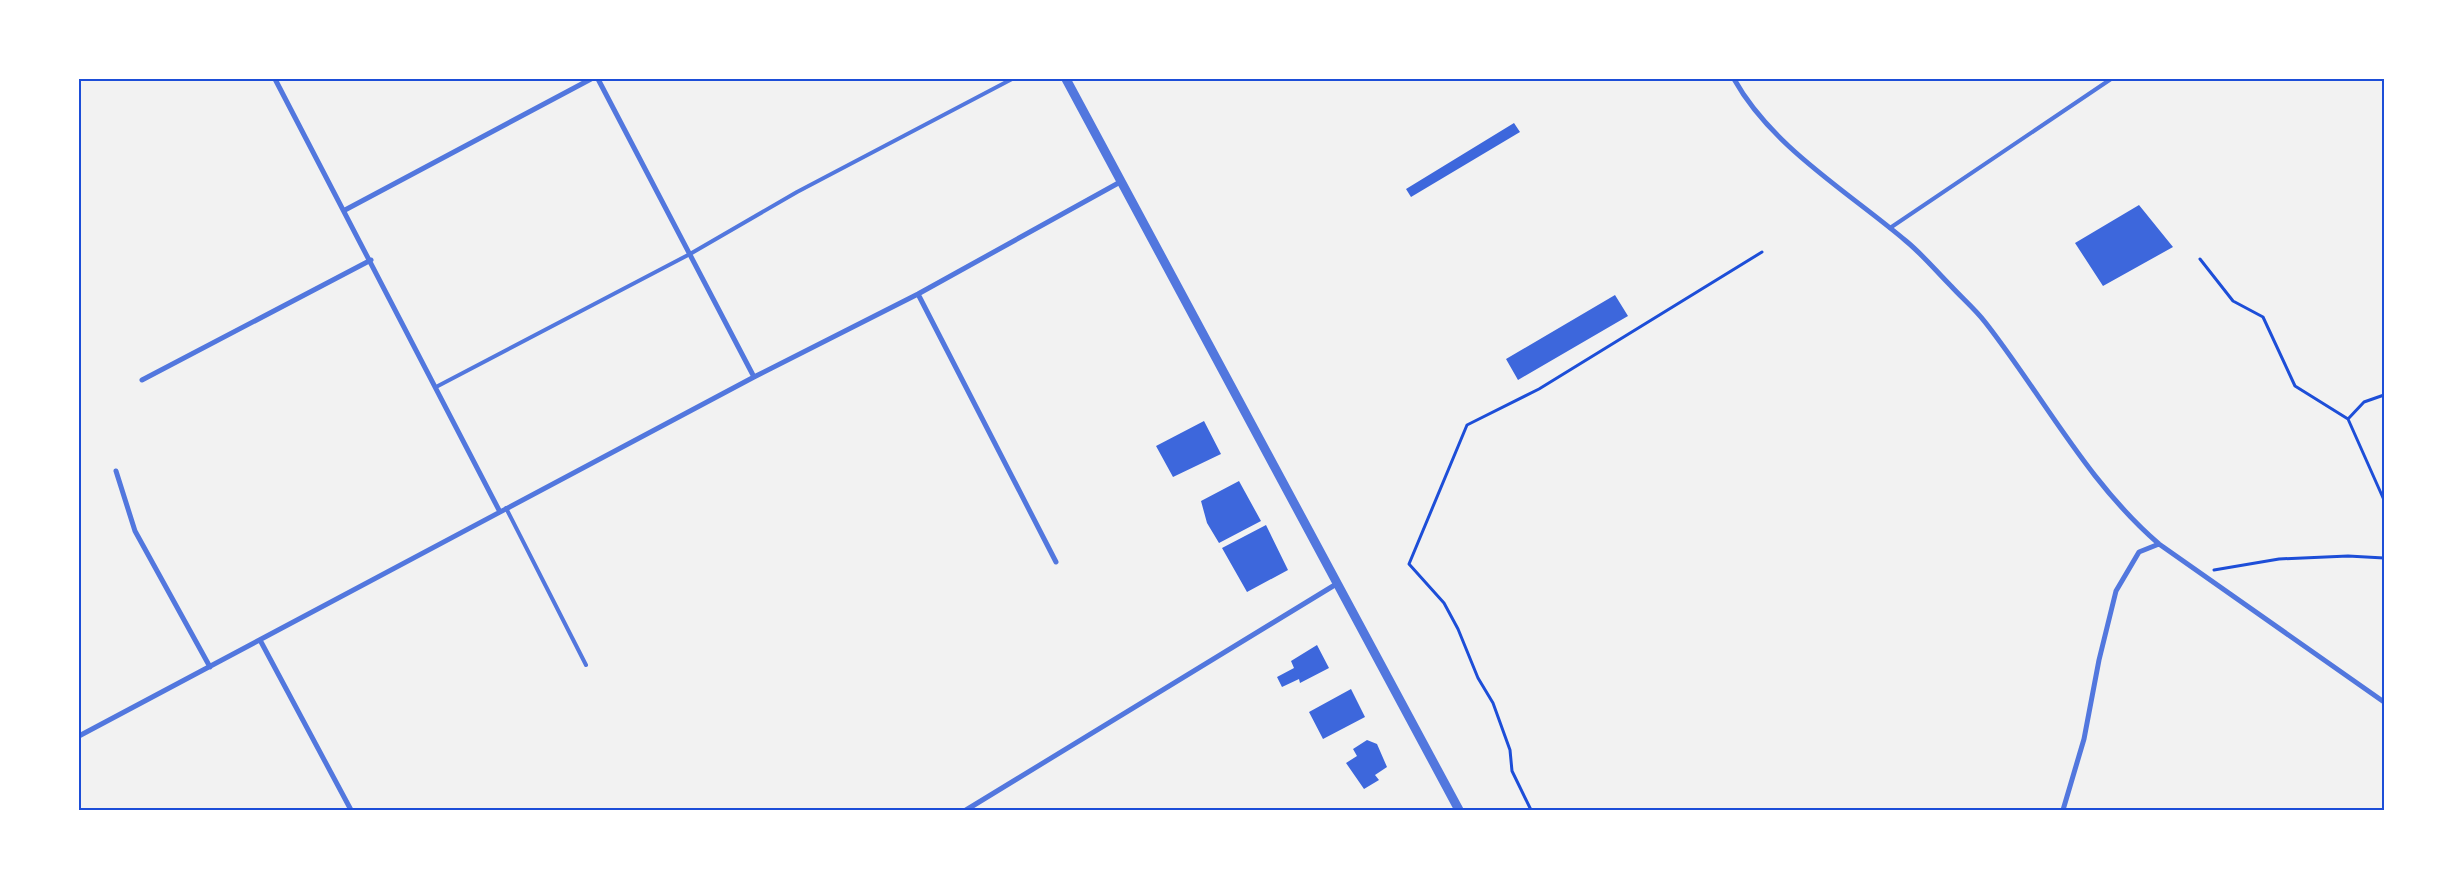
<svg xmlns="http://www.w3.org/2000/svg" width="2463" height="889" viewBox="0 0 2463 889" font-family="'PT Serif',serif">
  <rect width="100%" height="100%" fill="#f2f2f2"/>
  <path fill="#3d67dc" d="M1514,123L1520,132L1411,197L1406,189Z
    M2139,205L2173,247L2103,286L2075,243Z
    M1615,295L1628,316L1518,380L1506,359Z
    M1204,421L1221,454L1173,477L1156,446Z
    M1239,481L1261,521L1219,543L1207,523L1201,501Z
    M1266,525L1288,570L1247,592L1222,548Z
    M1317,645L1329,668L1300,683L1299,679L1282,687L1277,677L1294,668L1291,661Z
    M1351,689L1365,717L1323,739L1309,712Z
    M1367,740L1377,744L1387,767L1375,775L1379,780L1364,789L1346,763L1357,756L1353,749Z"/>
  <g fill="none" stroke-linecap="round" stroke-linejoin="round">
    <path stroke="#1d4ed8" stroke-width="3" d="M2200,259L2233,301L2263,317L2295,386L2348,419L2364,402L2384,395
      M2348,419L2384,500
      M2214,570L2279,559L2348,556L2384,558
      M1531,810L1512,771L1510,750L1493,703L1478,678L1458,629L1444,603L1409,564L1467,425L1539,389L1762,252"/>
    <path stroke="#5277de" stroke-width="4" d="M1890,228L2111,79
      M436,387L690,254L797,192L1012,79
      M506,508L586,665"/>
    <path stroke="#5277de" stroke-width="5" d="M275,79L500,512
      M598,79L754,377
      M1734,79C1772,147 1847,191 1906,241C1922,254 1936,271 1951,286C1962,298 1975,309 1985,322C2043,396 2087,482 2159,544L2384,702
      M345,210L591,79
      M918,294L1056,562
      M142,380L371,260
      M116,471L135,531L210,667
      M260,640L351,810
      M79,736L754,377L918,294L1122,181
      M966,810L1338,583
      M2063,810L2084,739L2099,660L2116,591L2139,552L2159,544"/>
    <path stroke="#5277de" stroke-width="9" d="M1066,79L1459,810"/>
  </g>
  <rect width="2463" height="889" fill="none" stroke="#ffffff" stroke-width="160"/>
  <rect x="80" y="80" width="2303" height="729" fill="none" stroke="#1d4ed8" stroke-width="2"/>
</svg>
